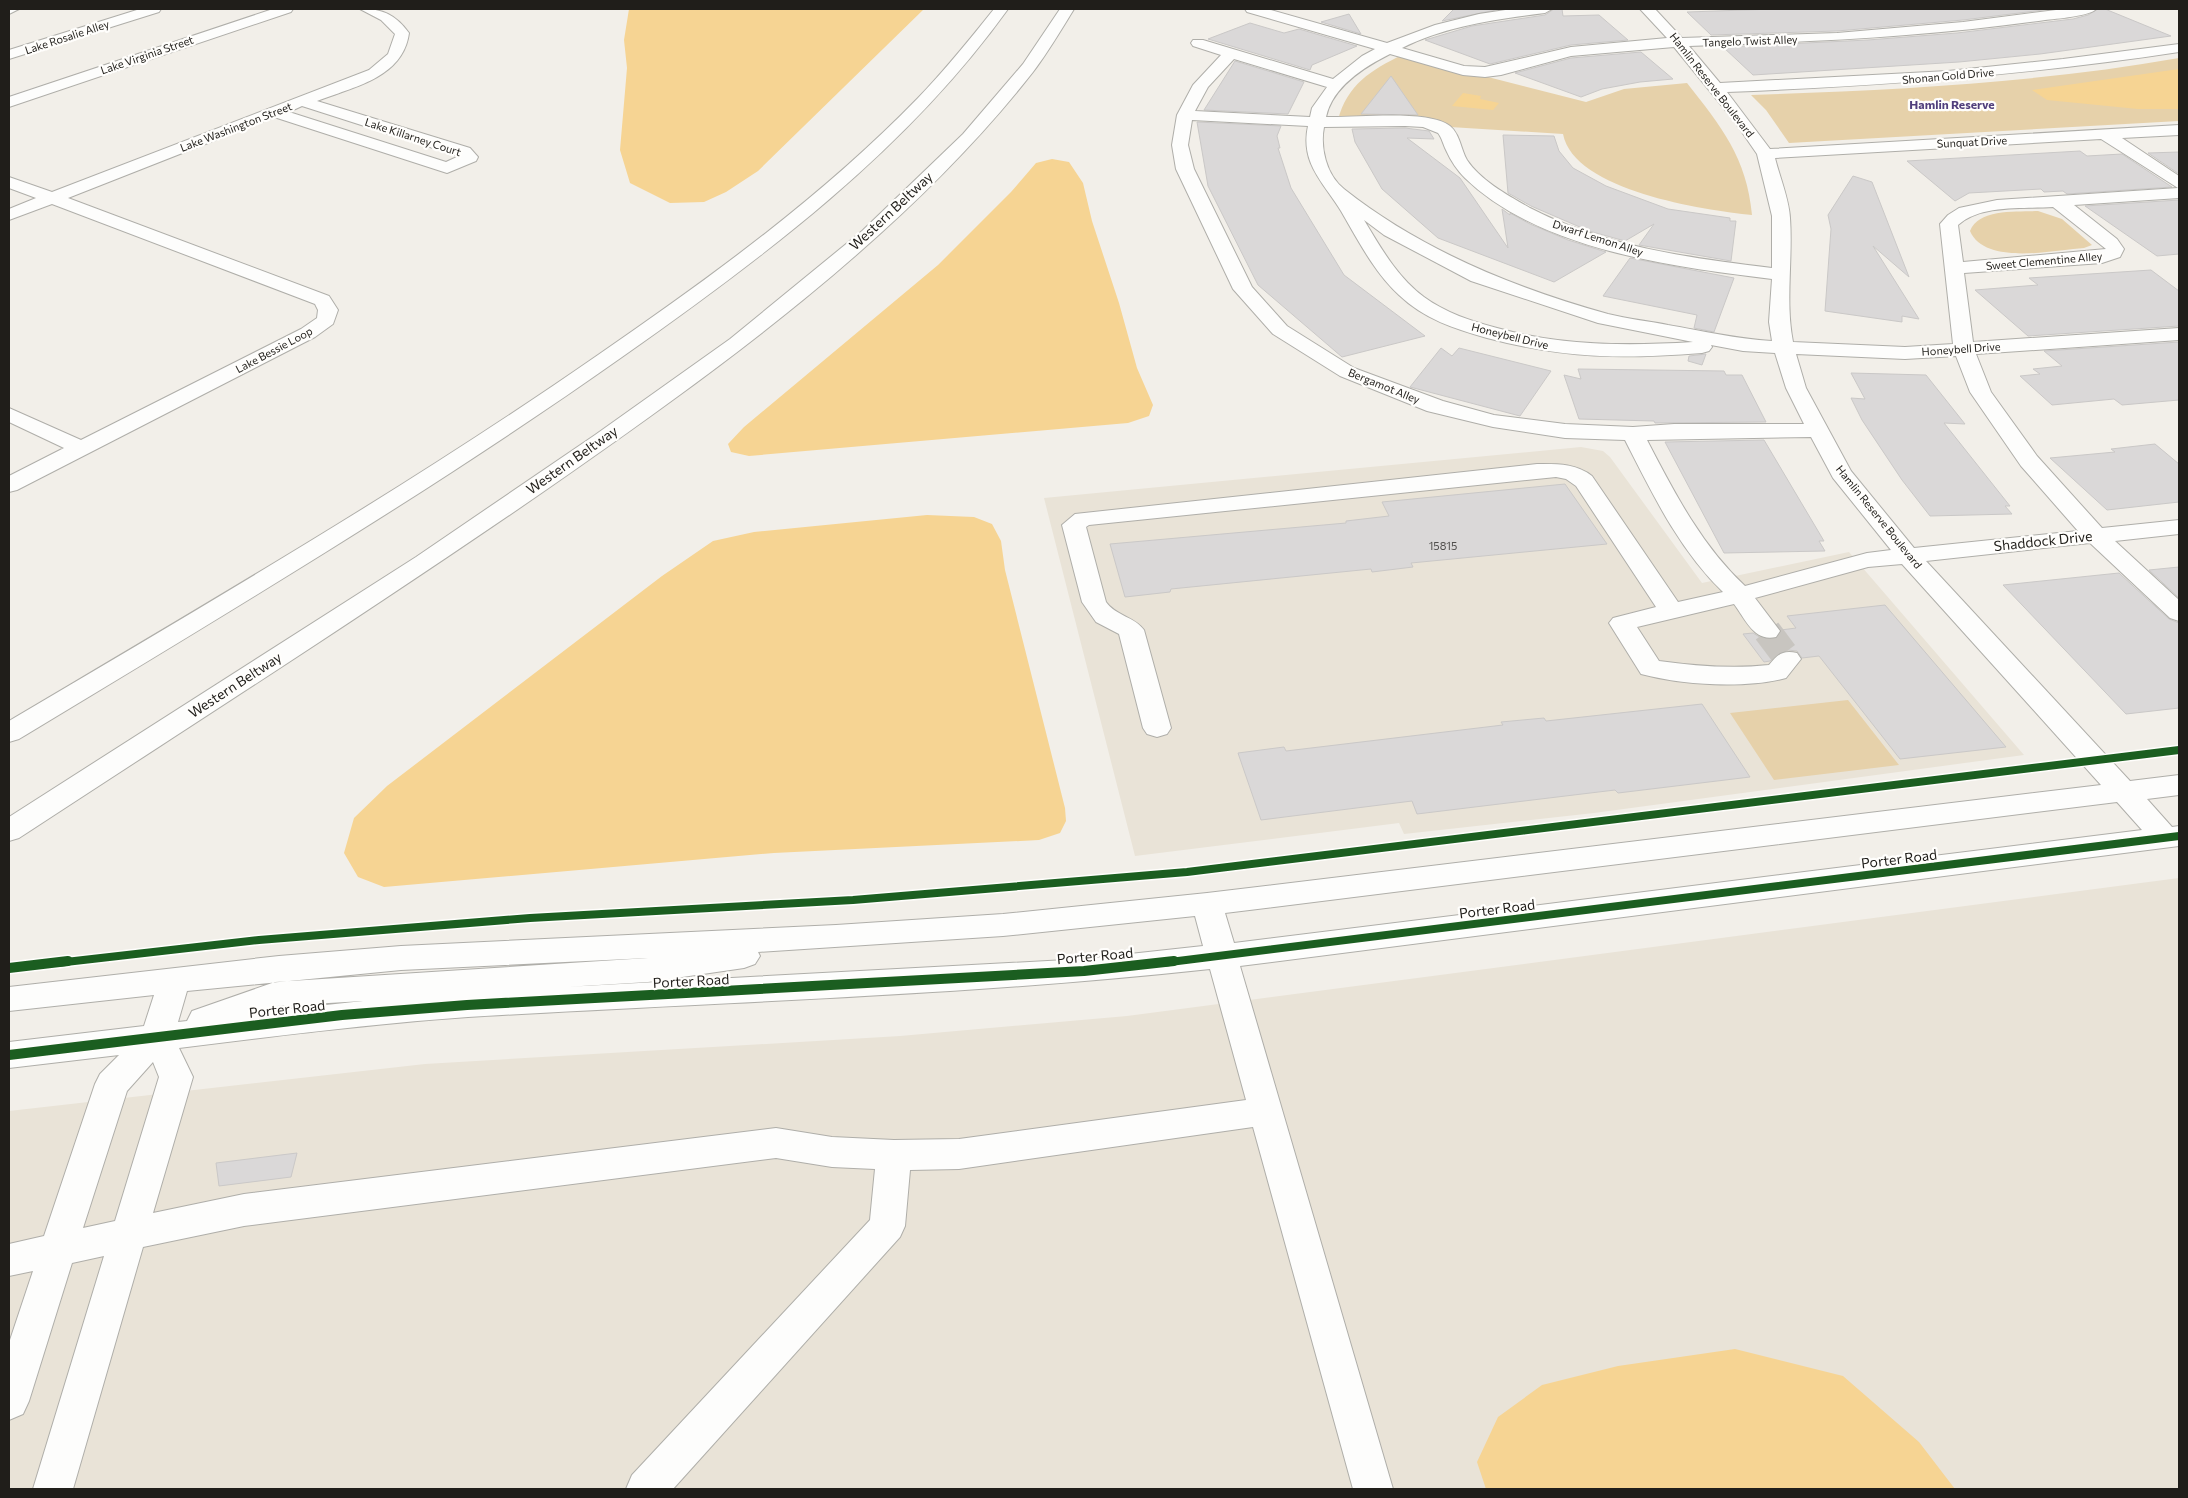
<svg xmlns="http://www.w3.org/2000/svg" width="2188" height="1498" viewBox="0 0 2188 1498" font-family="Commissioner,sans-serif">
  <rect width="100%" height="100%" fill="#f2efe9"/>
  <path fill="#e9e3d7" d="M1581,447L1603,451L1610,457L1702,583L1849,552L2024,755L1594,813L1404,834L1399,823L1135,856L1044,498Z
    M2179,878V1489H9V1111L425,1064L900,1036L1127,1016Z"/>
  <path fill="#e6d1aa" d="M1402,55L1586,102L1624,89L1687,83C1721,126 1747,158 1752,215C1704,210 1574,191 1563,134L1338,120C1347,85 1371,70 1402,55Z
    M2179,58V121L1789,143L1766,110L1751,95C1894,90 2038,83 2179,58Z
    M2038,211L2062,219L2092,245L2084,248C2054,250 1985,266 1970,231C1979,208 2017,212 2038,211Z
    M1848,700L1899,765L1774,780L1730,713Z"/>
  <path fill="#f6d493" d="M629,9H924L758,171L726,192L704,202L670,203L630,183L620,150L627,68L624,40Z
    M2179,69V109H2138L2047,100L2032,90Z
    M1463,93L1481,96L1480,99L1499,103L1493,110L1452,106Z
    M1052,159L1069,162L1083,183L1092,221L1119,303L1137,368L1153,405L1149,416L1128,423L749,456L731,452L728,444L744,427L938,265L1011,192L1036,163Z
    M927,515L974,517L992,524L1001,541L1005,570L1065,808L1066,821L1060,833L1039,840L774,853L384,887L358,877L344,853L354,818L387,786L662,576L713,541L754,532Z
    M1735,1349L1843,1376L1919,1442L1955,1489H1486L1477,1462L1498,1417L1542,1385L1618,1366Z"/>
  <path fill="#dad8d8" stroke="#cac8c7" d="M1454,9H1501L1442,21Z
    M1554,9H1562L1563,16L1599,15L1628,40L1571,45L1490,64L1425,40L1472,26L1545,15Z
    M1774,9H2051L1963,20L1837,31L1711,35L1687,12Z
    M2098,9H2105L2171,36L2040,54L1959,62L1753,75L1723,47L1868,40L1957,33L2073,19L2088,15Z
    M1349,14L1361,34L1321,22Z
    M1250,23L1284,33L1299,29L1357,46L1312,65L1310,70L1208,39Z
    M1641,52L1673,79L1640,82L1602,89L1581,97L1515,73L1571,58Z
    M1235,61L1304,82L1288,114L1204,110Z
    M1391,76L1418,115L1361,114Z
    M1197,122L1281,126L1277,136L1280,148H1278L1291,188L1344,275L1425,336L1342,357L1258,285L1208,186Z
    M1405,128L1429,131L1434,139L1407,138L1460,178L1508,248L1502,209L1510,215V213L1530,224L1568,240L1606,252L1554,282L1438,238L1382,189L1355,142L1352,129Z
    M1503,135L1554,136L1559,151L1573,168L1606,186L1668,209L1730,218V221H1736L1731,261L1639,245L1654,224L1625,241L1589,231L1531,206L1508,193Z
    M2080,151L2087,156L2122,154L2172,187L2067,194L2063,191L2044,192L2041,189L1969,193L1955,201L1907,161Z
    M2179,152V174L2148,153Z
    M1853,176L1872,182L1909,277L1873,246L1919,319L1902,316V322L1825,311L1831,229L1828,215Z
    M2179,200V254L2157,256L2085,206Z
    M1630,258L1734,278L1714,332L1694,328L1697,315L1603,296Z
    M2151,270L2179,291V326L2028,336L1975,290L2038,285L2029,278Z
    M2179,342V400L2122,405L2114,399L2052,405L2020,376L2040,374L2033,369L2062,366L2044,351Z
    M1441,348L1452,356L1459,348L1551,371L1520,416L1410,387Z
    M1706,354L1702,365L1688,361L1689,356Z
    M1578,369L1724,371L1726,375H1742L1766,422L1655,423L1654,421L1579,419L1564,375L1581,379Z
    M1851,373L1926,375L1965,424L1944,423L2010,506H2005L2012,514L1930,516L1902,480L1862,420L1851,398L1865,399Z
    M1764,440L1824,541H1819L1825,551L1724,553L1665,442Z
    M2155,444L2179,464V502L2107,510L2050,458L2115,452L2111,449Z
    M1565,484L1607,544L1411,563L1413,567L1372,572L1371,569L1171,589L1170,592L1125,597L1110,544L1346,523V521L1389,516L1382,502Z
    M2179,567V598L2149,570Z
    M2119,573L2169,619L2179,623V708L2126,714L2003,585Z
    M1885,605L2006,747L1900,759L1819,656L1802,658L1797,651L1788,650L1777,654L1770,661L1764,662L1743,634L1753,633L1761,638L1776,639L1781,630L1796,628L1787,616Z
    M1702,704L1750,777L1618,793L1615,790L1417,814L1412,801L1261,820L1238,753L1284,747L1286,751L1503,725L1501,722L1544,718L1546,721Z
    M297,1153L291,1177L219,1186L216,1163Z"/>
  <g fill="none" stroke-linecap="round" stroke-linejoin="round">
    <path stroke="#c8c5c0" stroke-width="28" stroke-dasharray="28 14" stroke-linecap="butt" d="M1767,631L1788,659"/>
    <defs>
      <path id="minor" d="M9,9H19L9,14Z
        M140,9H161L159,12L9,59V50Z
        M273,9H293L291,12L9,107V97Z
        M360,9C382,8 396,15 409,33C403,78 353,87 317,101L470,148L478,157L476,161L447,173L274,117L68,198L329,296L338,310L333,324L315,337L17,490L9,492V476L64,448L9,422V408L81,440L301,329L317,318L318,310L315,304L52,204L9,220V209L36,198L9,188V177L52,192L369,70L388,54L395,34L381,20ZM302,106L458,156H459L446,162L289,112Z
        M1245,9H1267L1387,43L1435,25L1479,14L1512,9H1552L1545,13C1497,19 1445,26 1402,48L1464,66L1485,67L1571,47L1667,38L1640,9H1655L1682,38L1837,33L1963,22L2064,9H2096C2091,16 2055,19 2045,20C1927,37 1809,42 1689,46L1720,83L1948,71L2063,59L2179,44V52C2029,75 1879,86 1727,92L1770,149L2179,125V135L2122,138L2179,176V198L2074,205L2117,239L2124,249L2120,257L2102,263L1964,273L1973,342L2179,328V340L1976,354L1991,392L2037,456L2102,528L2179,520V534L2115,541L2179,600V621L2170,618L2090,543L1926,561L2130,781L2179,775V795L2147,799L2172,827L2179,826V846L1240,966L1393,1489H1353L1253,1127L959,1169L910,1170L905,1226L900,1237L673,1489H626L632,1475L870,1220L875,1169L832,1167L776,1158L244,1226L143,1247L73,1489H33L104,1256L72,1263L29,1401L23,1414L9,1420V1343L33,1271L9,1276V1244L44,1236L95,1084L100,1074L119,1055L9,1068V1042L144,1026L154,995L9,1011V987L279,956L401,946L836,925L1003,914L1207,893L2101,785L1902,564L1868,567L1755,598L1780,631L1776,637C1754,642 1746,620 1734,604L1637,627L1659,661C1695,666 1732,669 1769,665C1778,654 1783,650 1797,653L1801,659L1786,678C1745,689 1682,685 1641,674L1609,623L1613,618L1656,607L1576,486L1566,479L1556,477L1089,525L1086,527L1106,602C1116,616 1135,617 1144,630L1171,728L1167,734L1157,737L1147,734L1143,728L1119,634L1096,622L1082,602L1062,525L1075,514L1537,464C1556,464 1576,463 1592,476L1678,602L1723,592C1679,550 1652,493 1625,440L1565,438L1493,427L1427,411L1340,376L1273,334L1233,289L1176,169L1172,145L1177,115L1193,85L1221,55L1193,46L1191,43L1193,40H1203L1333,79L1362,56L1375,49L1247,12ZM1674,47L1735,122L1757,154L1772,216V268C1690,258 1605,247 1530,208C1509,196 1481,181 1467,160C1461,150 1460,134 1450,126C1428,109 1356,118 1326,117C1332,87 1364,67 1390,54L1463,75L1485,77L1501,75L1571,56ZM1234,59L1327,87L1312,108L1310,117L1195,111L1208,87ZM1192,120L1308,126C1300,163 1323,182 1341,211C1358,240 1374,272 1399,295C1424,319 1455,329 1487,338C1566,359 1622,359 1702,353L1709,351L1712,347L1711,345L1743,351L1775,353L1786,388L1804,424H1674L1633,427L1565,424L1494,415L1443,401L1354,368L1287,326L1252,287L1194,169L1188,145ZM1405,126L1423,127L1438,133C1442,138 1443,144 1446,150C1451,161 1457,170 1465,178C1539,250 1674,267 1772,279L1769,322L1772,341C1737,339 1703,331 1668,325C1648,321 1628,319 1608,314C1514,288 1421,250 1344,189C1326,175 1320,147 1324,127ZM2101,139L2178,188L1997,200L1959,208L1948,215L1940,224L1953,344L1905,347L1793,342C1785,302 1793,259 1790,218C1789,199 1780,178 1775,158ZM2053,207L2106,249L1963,262L1958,225C1981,204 2024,209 2053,207ZM1364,220L1384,235L1471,281L1598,323L1693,342C1626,346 1563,346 1497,328C1471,321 1446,313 1424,297C1397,277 1381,248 1364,220ZM1796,354L1905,359L1956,356L1970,392L2021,466L2078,531L1914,548L1851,471L1806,388ZM1811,437L1833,478L1891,550L1867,553L1745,586C1701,545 1674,492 1647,440ZM2117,802L2142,830L1234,943L1225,913ZM1195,916L1203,946L1084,959L565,987L648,982L744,968L755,964L760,956L758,952L1003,936ZM648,958L275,982L192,1011L187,1021L178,1022L187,991L401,970ZM1210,969L1246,1100L959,1139L894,1140L832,1137L776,1128L244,1194L153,1213L193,1077L179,1048C275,1036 371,1024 468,1017C716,1002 963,996 1210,969ZM363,1001L261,1012L277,1006ZM153,1062L159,1077L115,1221L83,1228L127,1091Z"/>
      <path id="highway" d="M994,9H1008C906,151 764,257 622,357C428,494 222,616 19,739L9,742V721C208,603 408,487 598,355C711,277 823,196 918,98C945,70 970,39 994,9Z
        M1060,9H1074C1061,30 1048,52 1033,72C902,239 714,373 540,494C369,612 193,724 19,838L9,841V817L416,557L595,435L730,339L862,231L963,134L1023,64Z"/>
    </defs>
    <use href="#minor" stroke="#afaea9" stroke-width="2"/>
    <use href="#highway" stroke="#afaea9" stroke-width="2"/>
    <use href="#minor" fill="#fdfdfc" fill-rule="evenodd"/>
    <use href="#highway" fill="#fdfdfc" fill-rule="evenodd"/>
    <defs>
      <path id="cycleway-far1" d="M57,963L259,940L530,918L853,900L1187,872L2179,750
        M1162,963L2179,836"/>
      <path id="cycleway" d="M9,968L68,961
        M9,1055L342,1015L467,1005L1084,971L1174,961"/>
    </defs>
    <use href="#cycleway-far1" stroke="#fffefc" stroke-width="11"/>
    <use href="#cycleway" stroke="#fffefc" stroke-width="13"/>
    <use href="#cycleway-far1" stroke="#1b5e20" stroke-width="8"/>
    <use href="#cycleway" stroke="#1b5e20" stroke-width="10"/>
  </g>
  <g text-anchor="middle" stroke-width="4.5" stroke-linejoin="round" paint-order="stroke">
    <g font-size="11" fill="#201e1a" stroke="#fffefc">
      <text transform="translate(67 37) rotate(-18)" y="4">Lake Rosalie Alley</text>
      <text transform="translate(1750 41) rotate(-2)" y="4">Tangelo Twist Alley</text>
      <text transform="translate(147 55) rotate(-19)" y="4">Lake Virginia Street</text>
      <text transform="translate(1948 76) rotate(-5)" y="4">Shonan Gold Drive</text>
      <text transform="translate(1712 85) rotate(52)" y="4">Hamlin Reserve Boulevard</text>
      <text transform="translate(236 127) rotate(-21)" y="4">Lake Washington Street</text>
      <text transform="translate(413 137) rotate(18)" y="4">Lake Killarney Court</text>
      <text transform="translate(1972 142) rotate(-3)" y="4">Sunquat Drive</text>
      <text transform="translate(1598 238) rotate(18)" y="4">Dwarf Lemon Alley</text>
      <text transform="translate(2044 261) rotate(-5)" y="4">Sweet Clementine Alley</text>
      <text transform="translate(1510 336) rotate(14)" y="4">Honeybell Drive</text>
      <text transform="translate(1961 349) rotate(-4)" y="4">Honeybell Drive</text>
      <text transform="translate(274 350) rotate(-28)" y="4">Lake Bessie Loop</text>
      <text transform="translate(1384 386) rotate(22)" y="4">Bergamot Alley</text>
      <text transform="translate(1879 517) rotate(51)" y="4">Hamlin Reserve Boulevard</text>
    </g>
    <g font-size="11" fill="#504e4c">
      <text x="1443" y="550">15815</text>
    </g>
    <g font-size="12" font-weight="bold" fill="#513f7c" stroke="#fffefc">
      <text x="1952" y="109">Hamlin Reserve</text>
    </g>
    <g font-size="14" fill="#201e1a" stroke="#fffefc">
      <text transform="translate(891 211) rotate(-43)" y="5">Western Beltway</text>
      <text transform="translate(572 460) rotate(-35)" y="5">Western Beltway</text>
      <text transform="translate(2043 541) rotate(-6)" y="5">Shaddock Drive</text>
      <text transform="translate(235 685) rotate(-33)" y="5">Western Beltway</text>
      <text transform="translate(1899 859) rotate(-7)" y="5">Porter Road</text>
      <text transform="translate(1497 909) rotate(-7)" y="5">Porter Road</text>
      <text transform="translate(1095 956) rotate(-5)" y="5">Porter Road</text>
      <text transform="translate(691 981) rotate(-3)" y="5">Porter Road</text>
      <text transform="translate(287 1009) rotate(-6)" y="5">Porter Road</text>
    </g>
  </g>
  <rect width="2188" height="1498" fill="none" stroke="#201e1a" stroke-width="20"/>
</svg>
